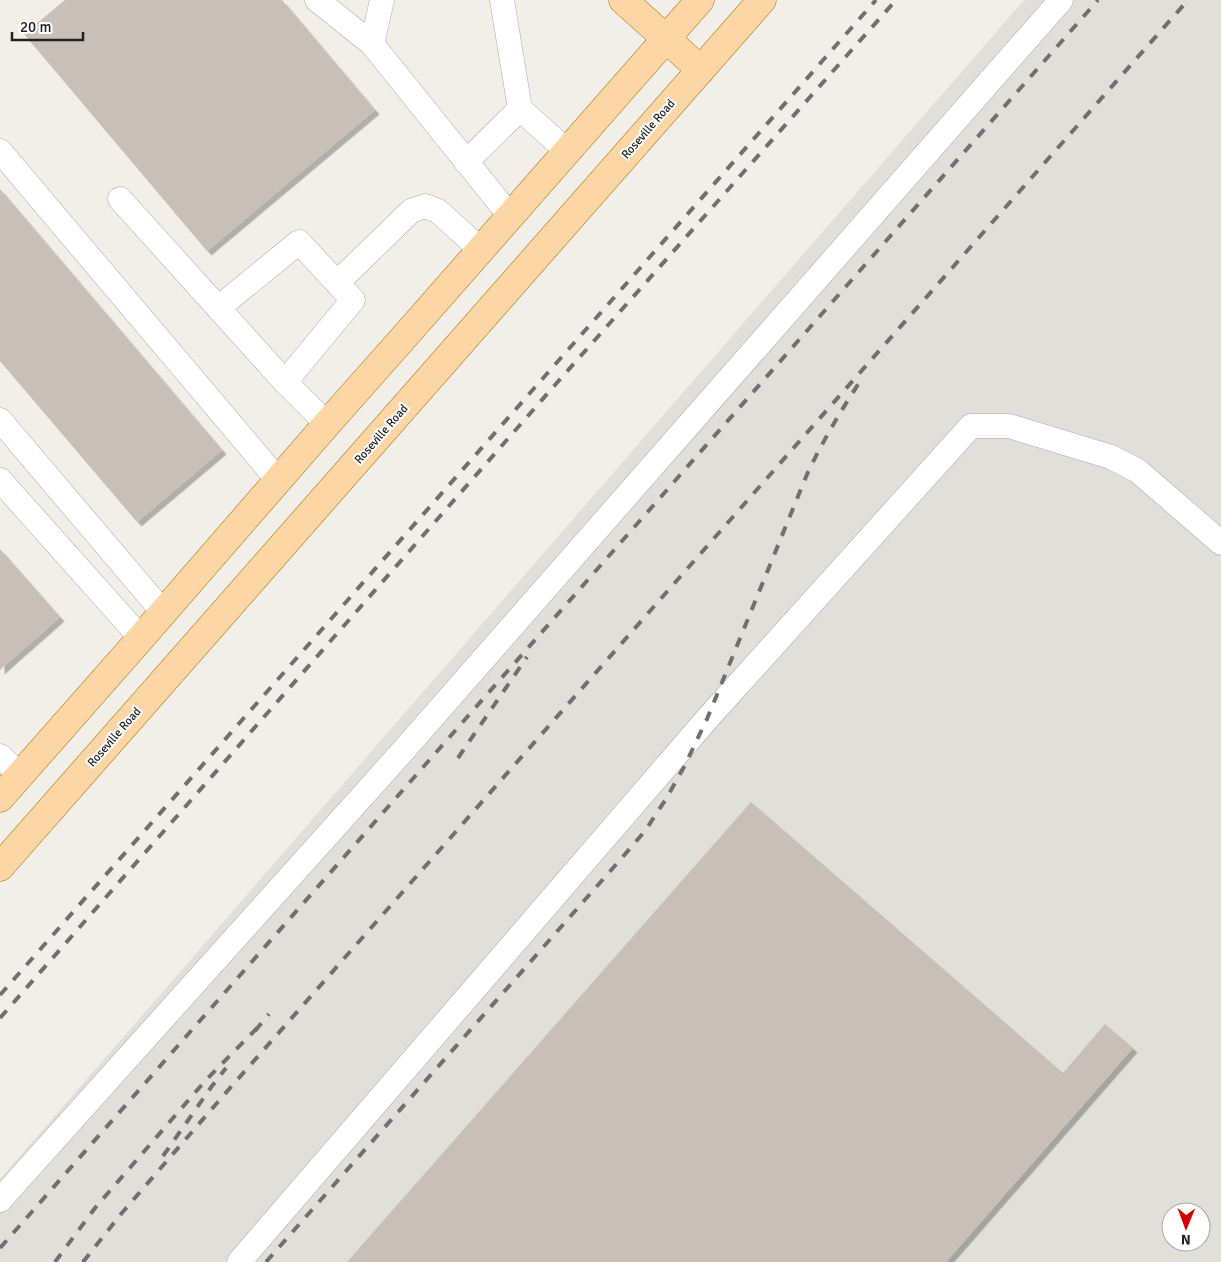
<svg xmlns="http://www.w3.org/2000/svg" width="1221" height="1262" viewBox="0 0 1221 1262" font-family="Signika,sans-serif">
  <defs>
    <filter id="shadow"><feDropShadow dx="4.5" dy="4.5" stdDeviation="0" flood-color="#0004"/></filter>
  </defs>
  <rect width="100%" height="100%" fill="#f2efe9"/>
  <path fill="#e1dfda" fill-rule="evenodd" d="M1024,0H1221V1262H0V1179ZM1171,1212H1201V1242H1171Z"/>
  <path fill="#c7bfb8" filter="url(#shadow)" d="M65,0H282L375,110L207,251L24,34Z
    M0,189L222,450L137,522L0,361Z
    M0,549L60,617L0,670Z
    M751,802L1063,1073L1105,1024L1133,1048L946,1262H347Z"/>
  <g fill="none" stroke-linecap="round" stroke-linejoin="round">
    <defs>
      <path id="minor" d="M317,0L372,44
        M382,0L372,44L510,216
        M502,0L520,109L567,151
        M0,151L278,480
        M466,162L520,109
        M120,199L285,382L327,424
        M337,283L411,211L425,206L438,211L481,250
        M218,308L299,242L353,300L285,382
        M0,420L163,612
        M0,480L141,638
        M0,756L20,775
        M0,1200L402,752L1061,0
        M239,1262L707,719L971,426H1009L1111,457L1138,471L1221,543"/>
      <path id="major" d="M623,0L701,70
        M0,798L141,638L327,424L413,327L700,0
        M0,867L762,0"/>
    </defs>
    <use href="#minor" stroke="#a9a9a9" stroke-width="25"/>
    <use href="#major" stroke="#a06b00" stroke-width="29"/>
    <use href="#minor" stroke="#fff" stroke-width="24"/>
    <use href="#major" stroke="#fcd6a4" stroke-width="28"/>
    <path stroke="#707070" stroke-width="4" stroke-dasharray="10 10" stroke-linecap="butt" d="M458,758L527,657
      M0,995L876,0
      M0,1018L555,385L896,0
      M255,1031L269,1014
      M163,1156L212,1086L226,1068
      M0,1248L1098,0
      M55,1262L95,1208L206,1080L260,1025
      M83,1262L121,1214L223,1096L1188,0
      M266,1262L620,860L645,831L666,799L684,767L707,719L808,472C823,441 840,412 859,383"/>
  </g>
  <g text-anchor="middle" stroke-width="4" stroke-linejoin="round" paint-order="stroke">
    <g font-size="12" fill="#222" stroke="#fff">
      <text transform="translate(648 129) rotate(-49)" y="4">Roseville Road</text>
      <text transform="translate(381 434) rotate(-49)" y="4">Roseville Road</text>
      <text transform="translate(114 737) rotate(-49)" y="4">Roseville Road</text>
    </g>
  </g>
  <g transform="translate(1186 1227) rotate(181)"><circle r="24" fill="#ffffff" stroke="#a7a7a7"/>
  <path d="M0-4L9 19L0 12L-9 19Z" fill="#d40000"/>
  <text y="-8" font-size="14" font-weight="bold" text-anchor="middle" fill="#222222">N</text>
  </g>
  <path d="M12 32v8h71v-8" fill="none" stroke="#222222" stroke-width="2.5"/>
  <text x="20" y="32" font-size="15" fill="#222222" stroke="#ffffff" stroke-width="4" paint-order="stroke">20 m</text>
</svg>
